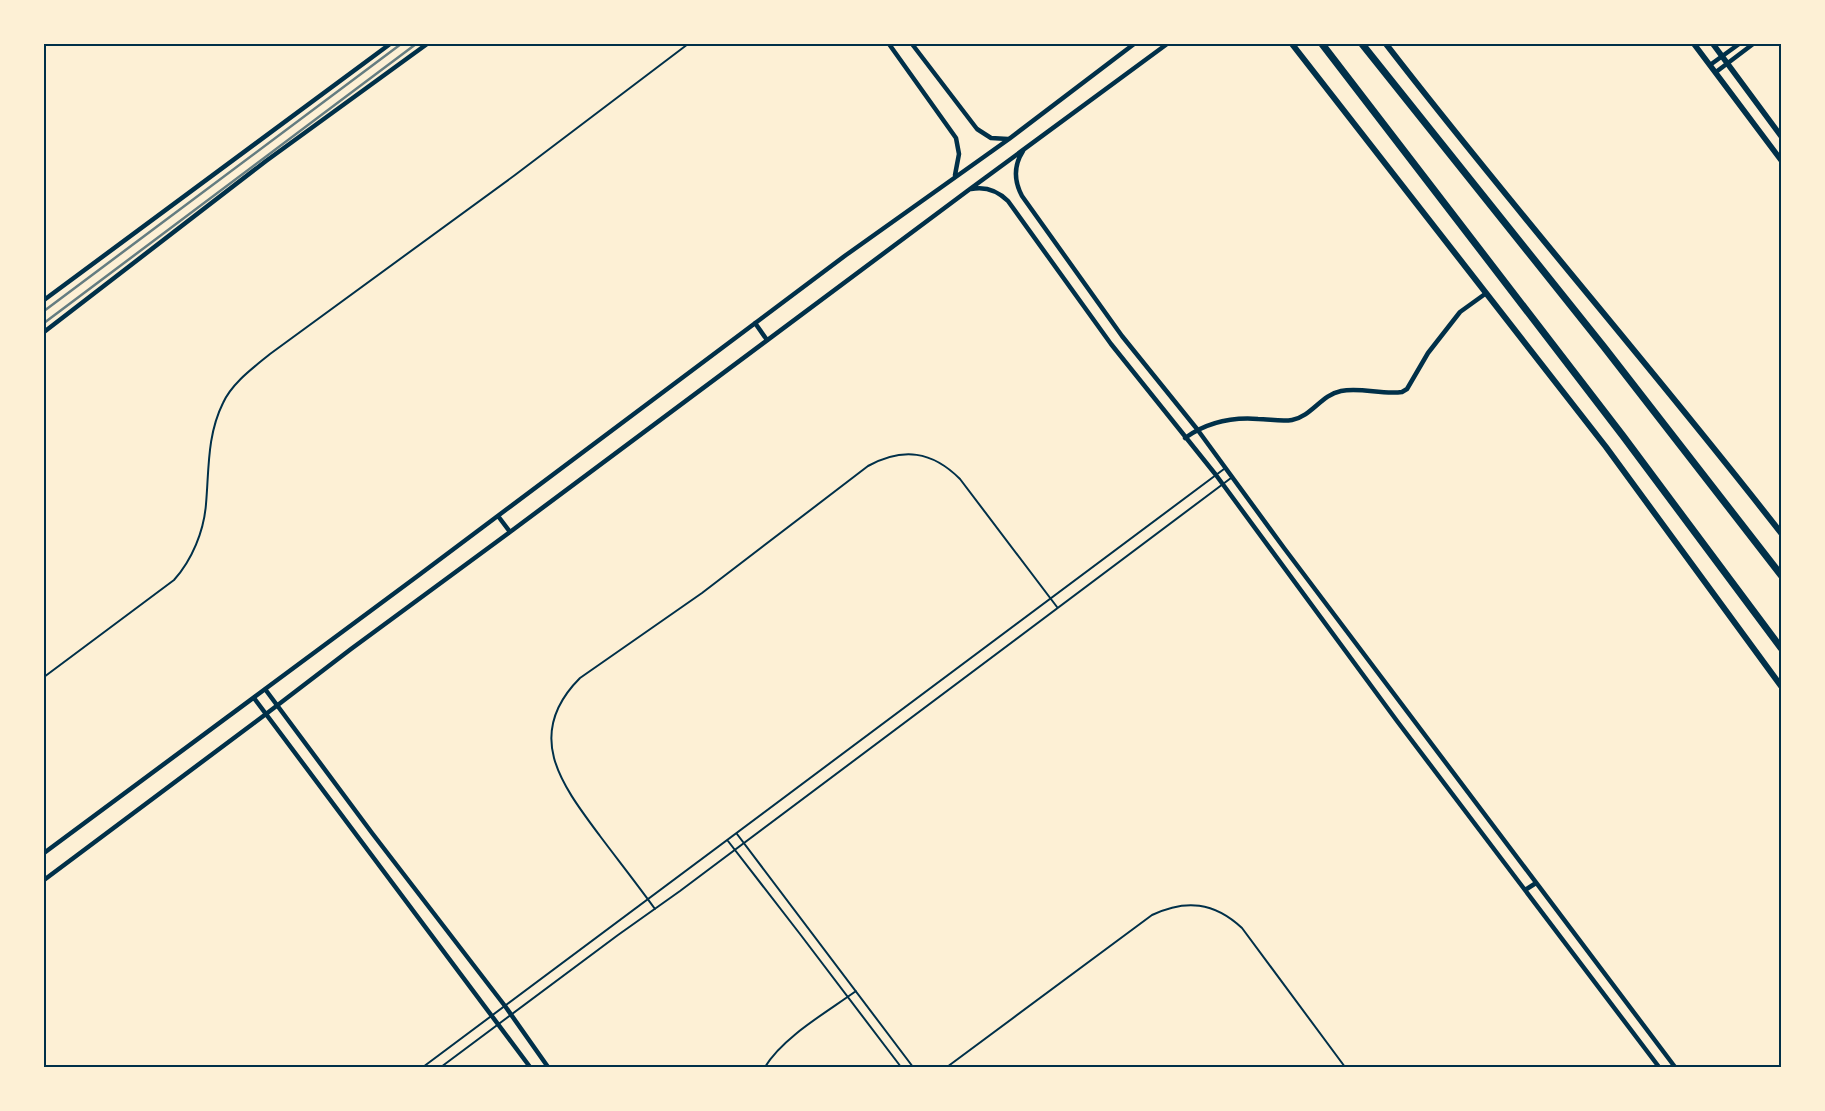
<svg xmlns="http://www.w3.org/2000/svg" width="1825" height="1111" viewBox="0 0 1825 1111" font-family="'Archivo Narrow',sans-serif">
  <rect width="100%" height="100%" fill="#fdf0d5"/>
  <g fill="none" stroke-linecap="round" stroke-linejoin="round">
    <path stroke="#003049" stroke-width="2" d="M44,677L174,580C192,560 204,531 206,504C209,470 207,435 223,403C232,383 253,368 270,354L515,175L688,44
      M737,834L913,1067
      M728,841L800,934L901,1067
      M655,909C637,884 618,860 600,836C562,785 523,735 580,678L702,593L868,466C903,447 932,451 960,479L1057,607
      M423,1067L1224,469
      M441,1067L618,935L680,891L1231,478
      M765,1067C783,1037 827,1012 856,991
      M947,1067L1152,915C1186,899 1214,902 1242,928L1345,1067"/>
    <path stroke="#003049" stroke-width="4.5" d="M889,44L956,138L959,154L955,175
      M912,44L977,129L991,138L1008,139
      M1710,65L1739,44
      M1716,72L1753,44
      M1023,151C1014,165 1014,181 1022,196L1122,336L1197,429L1284,548L1675,1067
      M971,189C986,186 998,191 1008,201L1111,344L1216,475L1397,721L1659,1067
      M44,300L390,44
      M755,323L767,340
      M44,332L266,161L427,44
      M1185,438C1206,423 1232,417 1258,419C1269,419 1281,422 1292,420C1312,416 1321,395 1341,391C1361,387 1382,395 1402,392L1407,389L1428,353L1460,312L1485,294
      M498,516L510,532
      M265,689L372,833L505,1006L548,1067
      M254,698L530,1067
      M44,853L419,575L846,255L1009,139L1134,44
      M44,880L266,714L351,649L510,532L970,189L1167,44
      M1525,890L1536,883"/>
    <path stroke="#003049" stroke-width="5.5" d="M1694,44L1781,160
      M1713,44L1781,136"/>
    <path stroke="#003049" stroke-width="6" d="M1292,44L1606,447L1781,686
      M1386,44C1514,210 1652,367 1781,533"/>
    <path stroke="#003049" stroke-width="7" d="M1322,44L1623,436L1781,648
      M1362,44L1604,347L1781,575"/>
    <path stroke="#657d81" stroke-width="2.5" d="M44,311L401,44
      M44,323L416,44"/>
  </g>
  <rect width="1825" height="1111" fill="none" stroke="#fdf0d5" stroke-width="90"/>
  <rect x="45" y="45" width="1735" height="1021" fill="none" stroke="#003049" stroke-width="2"/>
</svg>
